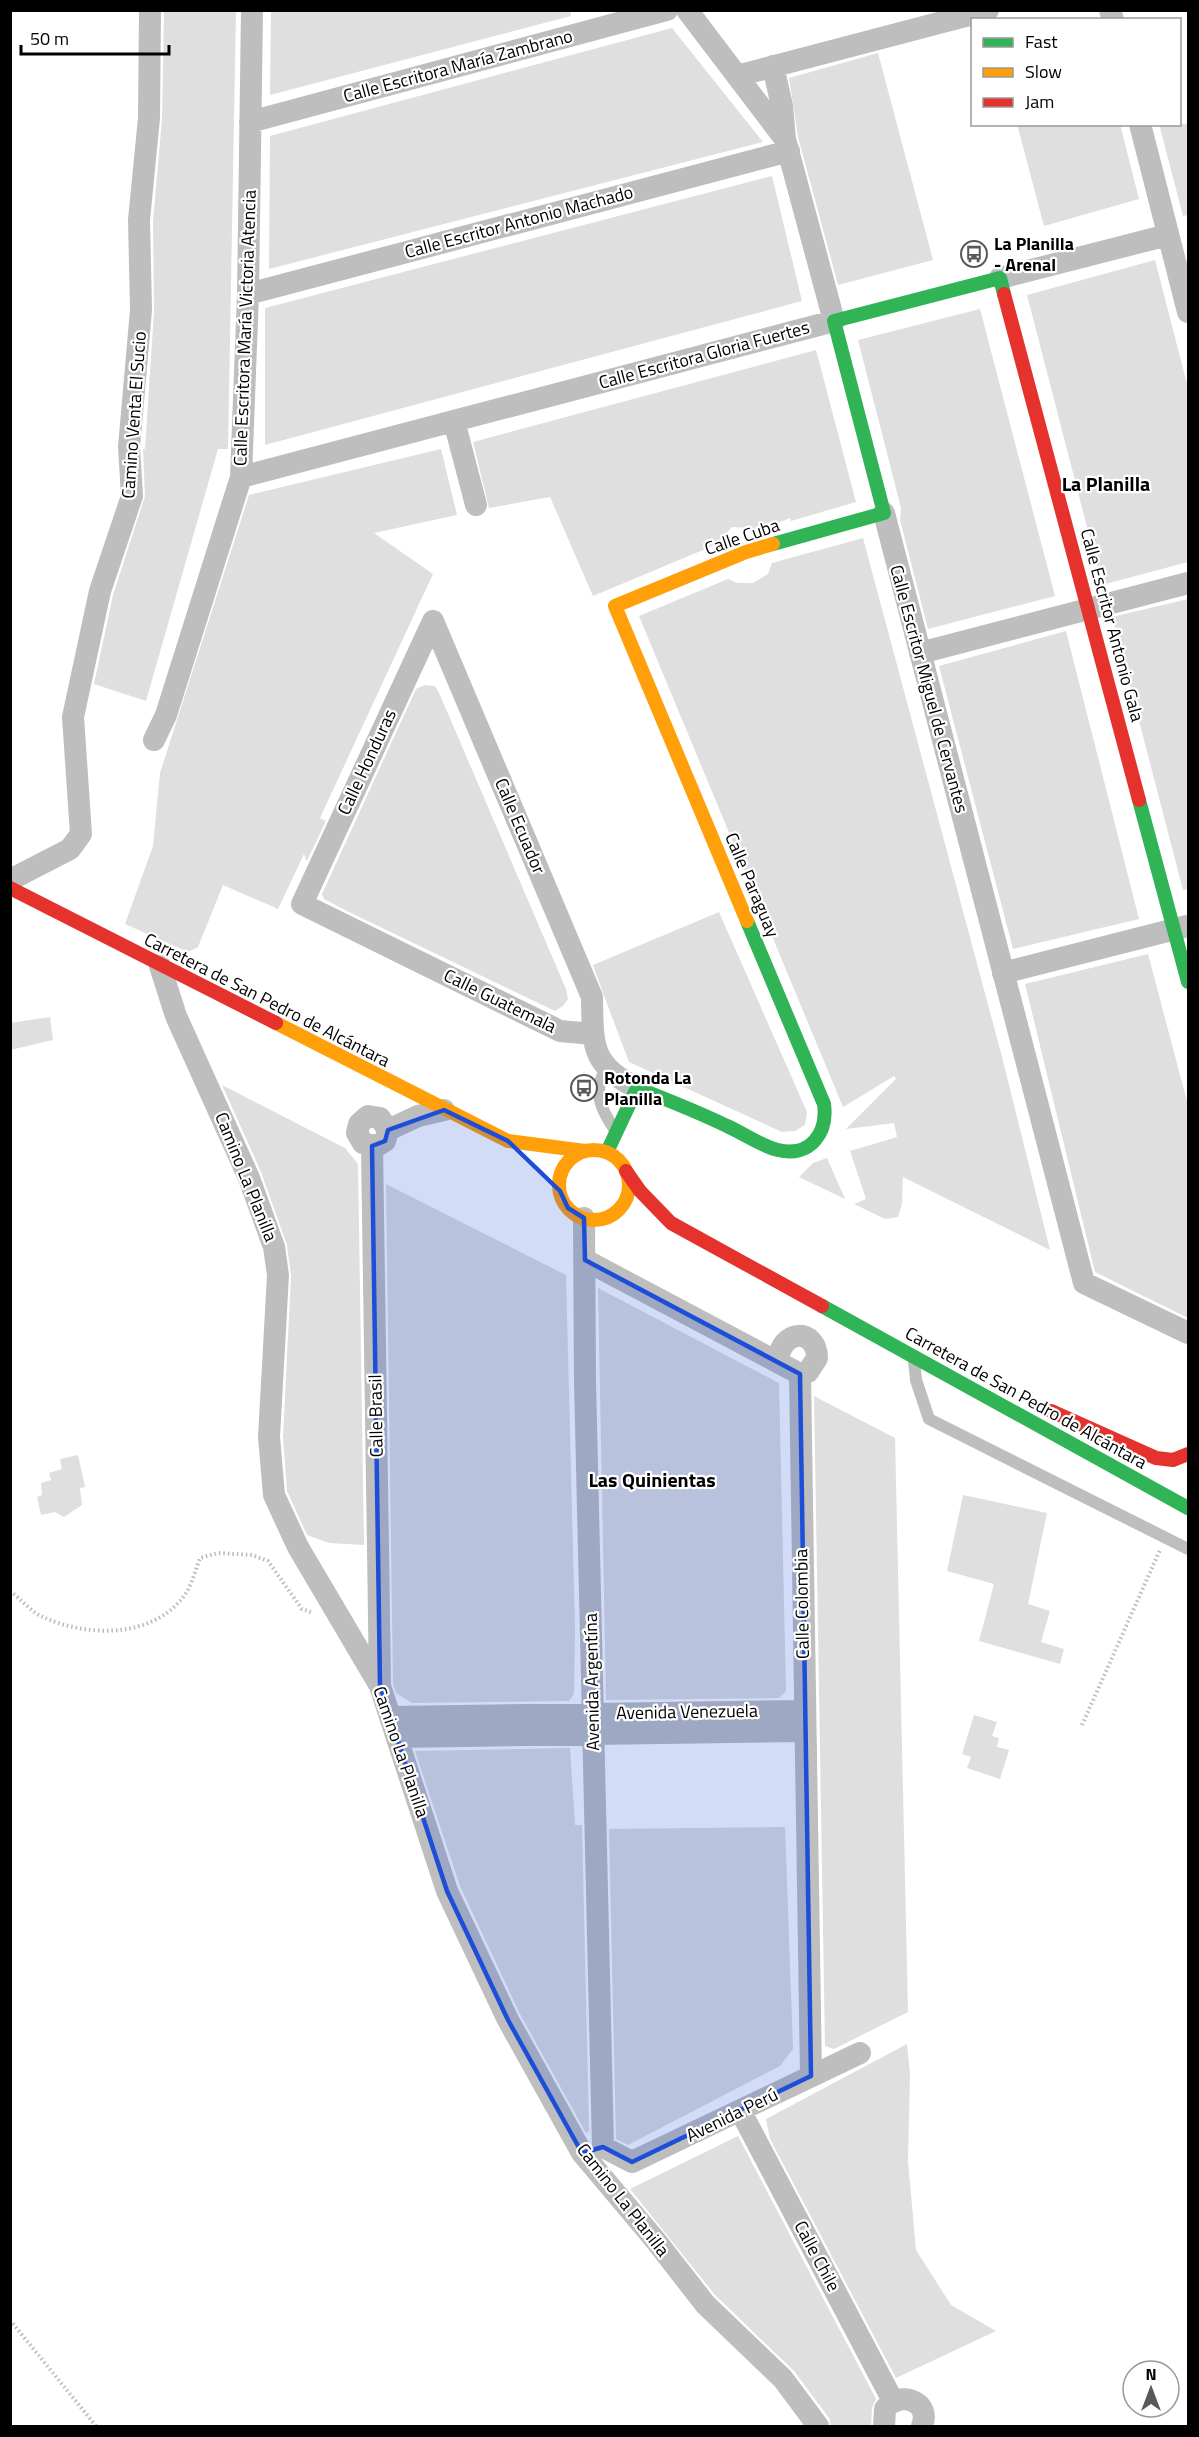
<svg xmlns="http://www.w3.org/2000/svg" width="1199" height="2437" viewBox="0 0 1199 2437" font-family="'Titillium Web',sans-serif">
  <rect width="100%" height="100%" fill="#fff"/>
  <path fill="#dfdfdf" d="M164,10H236L228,449H218L146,701L94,684L113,595L145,496L143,449H145L154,311L153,221L162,119Z
    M271,10H570L571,16L270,95Z
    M672,28L763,142L269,269L270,136Z
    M878,53L933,260L838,285L798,137L789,78Z
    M1017,124H1120L1139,199L1044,226Z
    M1159,124H1188V215L1183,216Z
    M772,176L802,301L265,445V308Z
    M1155,260L1188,388V562L1102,585L1027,295Z
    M980,309L1055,596L928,629L900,520L901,508L858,340Z
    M816,350L856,502L791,521L790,518L763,529L732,527L715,545L593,596L550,497L489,508L473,442Z
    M441,449L457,515L374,533L433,574L320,818L326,821L307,861L304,854L278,909L223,885L198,947L188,952L125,924L153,846L160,773L249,495Z
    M863,538L1001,1053L1050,1250L903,1177L902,1204L898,1217L885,1219L854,1204L866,1199L850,1151L897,1137L894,1123L846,1129L896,1079L894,1076L843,1107L639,616L728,579L737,583H753L768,574L772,563Z
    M1188,599V889L1183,890L1112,617Z
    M1066,631L1139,919L1013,949L939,666Z
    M425,685L435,686L440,695L566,989L568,999L563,1006L555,1011L351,913L324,899L322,894L416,689Z
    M719,912L807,1112L805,1125L795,1131L782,1132L629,1062L606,1001L593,965Z
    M1148,954L1188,1105V1318L1095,1272L1025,984Z
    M50,1017L53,1040L10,1050V1023Z
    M222,1085L345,1148L358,1164L364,1545L329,1543L307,1535L287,1491L283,1437L291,1276L287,1245L261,1172Z
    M827,1158L845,1199L799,1177L813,1163Z
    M386,1184L566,1275L575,1629L574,1694L569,1701L412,1703L396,1693L393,1684Z
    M598,1288L779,1383L786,1691L779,1698L606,1700Z
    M814,1396L895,1438L908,2012L834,2049L825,2046Z
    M78,1455L85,1487L80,1488L82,1505L64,1517L55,1512L41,1515L37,1497L42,1495L41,1483L51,1480L49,1473L62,1469L60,1459Z
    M963,1495L1047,1513L1028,1604L1050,1611L1041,1642L1064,1649L1060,1664L979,1641L994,1584L947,1571Z
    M974,1715L997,1722L992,1736L999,1738L997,1747L1009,1750L1000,1779L967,1768L971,1757L962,1754Z
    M570,1748L575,1825H582L589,2131L586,2133L520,2014L460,1886L415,1751Z
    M785,1827L793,2049L780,2066L628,2145L616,2139L609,1829Z
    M907,2044L910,2073L908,2161L916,2250L951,2305L996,2331L896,2378L770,2139L766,2119Z
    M738,2136L876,2399L872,2408L871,2427H831L829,2418L794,2371L715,2295L630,2189Z"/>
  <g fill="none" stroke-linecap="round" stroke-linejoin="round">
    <path stroke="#b9b9b9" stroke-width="4" stroke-dasharray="1.5 3" stroke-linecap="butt" d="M10,1591C21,1599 31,1612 43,1617C86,1637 152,1639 184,1596C192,1585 195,1571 200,1558L218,1553L252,1555L268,1561L302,1609L313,1613
      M1082,1725L1160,1550
      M10,2320L96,2426"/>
    <path stroke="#bebebe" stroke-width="12" d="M606,1069C592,1091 601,1110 615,1130
      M914,1361L916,1380L929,1419L1188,1549"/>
    <path stroke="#bebebe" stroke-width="22" d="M1110,10L1113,20
      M773,66L782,106L785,139
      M737,76L988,10
      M250,122L667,10
      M1140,124L1188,312
      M1000,278L1168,235
      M248,294L789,151
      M454,421L476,505
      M241,477L834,321L785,139L687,10
      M884,513L1084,1283L1188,1333
      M433,621L302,904L560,1031L593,1034
      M433,621L592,997C593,1044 590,1065 637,1088
      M920,653L1188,583
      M154,740L166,715L241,477L248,294L252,10
      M10,880L70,849L81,834L73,717L100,591L132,496L129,447L141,310L139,220L149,118L150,10
      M160,966L176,1016L249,1178L274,1247L278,1275L269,1437L274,1495L298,1547L380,1686L447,1891L508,2020L582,2153L656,2241L705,2304L783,2379L818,2426
      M1003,973L1187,926
      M388,1130L380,1118L368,1116L359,1124L357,1133L363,1143L377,1146L385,1141L388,1130L418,1116L444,1110
      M372,1146L380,1684
      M584,1218L585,1381L603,2147
      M585,1260L800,1374
      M778,1361C781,1328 817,1328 817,1358L808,1372L800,1374
      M800,1374L811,2076
      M392,1717L803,1711
      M398,1737L803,1731
      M741,2112L893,2401
      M603,2147L632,2162L860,2053
      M884,2426L885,2409C899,2390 932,2401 922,2426"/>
    <path stroke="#30b455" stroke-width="14" d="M773,544L884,513L834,321L1000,278L1004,294
      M1139,800L1188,982
      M607,1152L637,1088C668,1100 698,1112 727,1126C743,1133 761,1146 778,1150C810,1158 828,1133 824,1104L747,921
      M822,1306L1188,1508"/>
    <path stroke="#ff9f0a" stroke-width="14" d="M747,921L615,606L746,552L773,544
      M276,1023L508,1141L585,1151
      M559 1185a35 35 0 1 1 70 0a35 35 0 1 1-70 0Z"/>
    <path stroke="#e5322d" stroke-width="14" d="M1004,294L1139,800
      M10,888L276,1023
      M626,1171L640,1191L671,1223L822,1306
      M1051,1411L1156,1458L1173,1460L1188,1454"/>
  </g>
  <path fill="#1d4ed8" fill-opacity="0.2" stroke="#1d4ed8" stroke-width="4.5" stroke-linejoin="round" d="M444,1110L508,1141L560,1191L568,1208L584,1218L585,1260L800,1374L811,2076L632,2162L603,2147L582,2153L508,2020L447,1891L380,1686L372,1146L385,1141L388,1130Z"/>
  <defs>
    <symbol id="bus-ring" viewBox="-11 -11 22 22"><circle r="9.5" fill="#fff" stroke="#595959" stroke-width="1.5"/><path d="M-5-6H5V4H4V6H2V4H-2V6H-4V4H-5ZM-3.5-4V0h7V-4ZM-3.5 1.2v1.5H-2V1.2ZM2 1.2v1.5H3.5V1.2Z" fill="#595959"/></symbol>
  </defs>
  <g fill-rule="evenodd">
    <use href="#bus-ring" x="959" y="239" width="30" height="30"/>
    <use href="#bus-ring" x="569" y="1073" width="30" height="30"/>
  </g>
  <g text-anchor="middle" stroke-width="4.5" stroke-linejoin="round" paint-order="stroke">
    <g font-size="18" fill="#000" stroke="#fff">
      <text transform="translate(458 66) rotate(-15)" y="6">Calle Escritora María Zambrano</text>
      <text transform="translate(519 222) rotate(-15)" y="6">Calle Escritor Antonio Machado</text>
      <text transform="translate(245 328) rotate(-88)" y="6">Calle Escritora María Victoria Atencia</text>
      <text transform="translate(704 355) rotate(-15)" y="6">Calle Escritora Gloria Fuertes</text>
      <text transform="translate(134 415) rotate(-86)" y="6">Camino Venta El Sucio</text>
      <text transform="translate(742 537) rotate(-19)" y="6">Calle Cuba</text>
      <text transform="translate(1112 625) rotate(75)" y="6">Calle Escritor Antonio Gala</text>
      <text transform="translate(929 689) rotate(75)" y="6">Calle Escritor Miguel de Cervantes</text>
      <text transform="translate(367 762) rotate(-65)" y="6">Calle Honduras</text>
      <text transform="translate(520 826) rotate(67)" y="6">Calle Ecuador</text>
      <text transform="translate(752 885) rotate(67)" y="6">Calle Paraguay</text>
      <text transform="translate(267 1000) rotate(27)" y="6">Carretera de San Pedro de Alcántara</text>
      <text transform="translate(500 1001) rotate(26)" y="6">Calle Guatemala</text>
      <text transform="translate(246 1177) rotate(68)" y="6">Camino La Planilla</text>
      <text transform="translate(1026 1398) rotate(29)" y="6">Carretera de San Pedro de Alcántara</text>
      <text transform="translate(376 1416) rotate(-91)" y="6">Calle Brasil</text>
      <text transform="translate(802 1604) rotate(-91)" y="6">Calle Colombia</text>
      <text transform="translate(592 1682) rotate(-91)" y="6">Avenida Argentína</text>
      <text transform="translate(687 1712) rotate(-1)" y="6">Avenida Venezuela</text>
      <text transform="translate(401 1752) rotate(71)" y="6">Camino La Planilla</text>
      <text transform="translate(732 2115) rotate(-26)" y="6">Avenida Perú</text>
      <text transform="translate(623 2200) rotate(52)" y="6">Camino La Planilla</text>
      <text transform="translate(817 2256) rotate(62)" y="6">Calle Chile</text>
    </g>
    <g font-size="18" font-weight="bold" fill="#000" stroke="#fff" text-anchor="start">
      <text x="994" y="250">La Planilla<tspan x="994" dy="21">- Arenal</tspan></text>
      <text x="604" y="1084">Rotonda La<tspan x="604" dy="21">Planilla</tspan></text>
    </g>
    <g font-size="20" font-weight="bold" fill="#000" stroke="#fff">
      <text x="1106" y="491">La Planilla</text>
      <text x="652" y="1487">Las Quinientas</text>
    </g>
  </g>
  <rect width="1199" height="2437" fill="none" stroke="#000000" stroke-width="24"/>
  <rect x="971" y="18" width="210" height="108" fill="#ffffff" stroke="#999999" stroke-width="1.5"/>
  <rect x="983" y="38" width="30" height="9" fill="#30b455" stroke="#999999" stroke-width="1.5"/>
  <text x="1025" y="48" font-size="18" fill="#000000">Fast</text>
  <rect x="983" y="68" width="30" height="9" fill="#ff9f0a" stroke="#999999" stroke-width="1.5"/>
  <text x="1025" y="78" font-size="18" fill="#000000">Slow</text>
  <rect x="983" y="98" width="30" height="9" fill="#e5322d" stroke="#999999" stroke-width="1.5"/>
  <text x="1025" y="108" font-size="18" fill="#000000">Jam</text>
  <g transform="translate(1151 2389)"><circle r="28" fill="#ffffff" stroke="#999999" stroke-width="1.5"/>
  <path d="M0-4.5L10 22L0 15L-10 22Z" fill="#595959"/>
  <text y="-9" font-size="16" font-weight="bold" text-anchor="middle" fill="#000000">N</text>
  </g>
  <path d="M21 45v9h148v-9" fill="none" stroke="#000000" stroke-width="3"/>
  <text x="30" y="45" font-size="18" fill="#000000" stroke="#ffffff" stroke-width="4.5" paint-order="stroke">50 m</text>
</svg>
